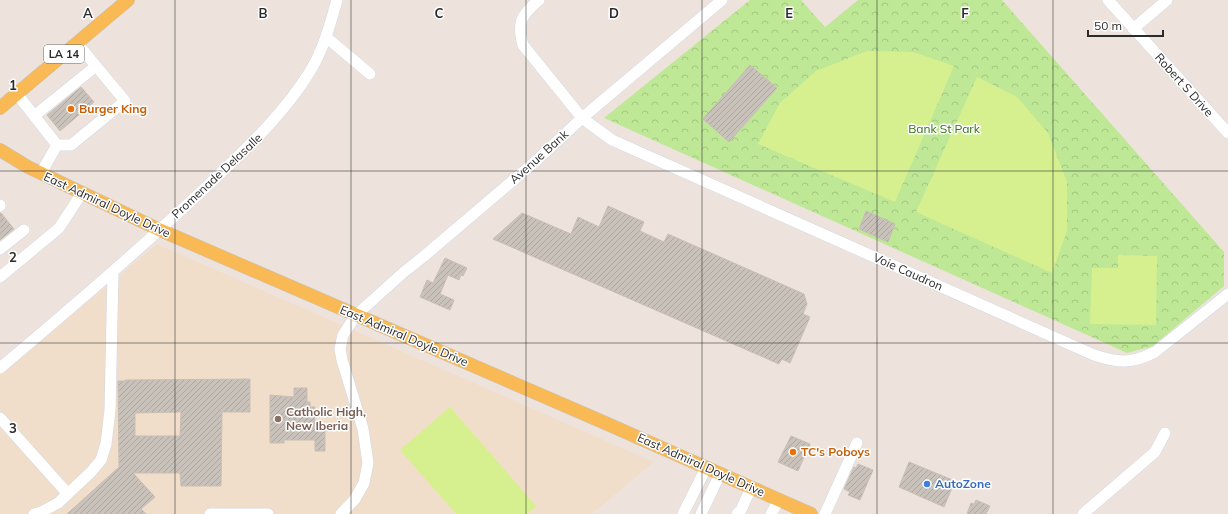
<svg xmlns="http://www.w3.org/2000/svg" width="1228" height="514" viewBox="0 0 1228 514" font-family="Mulish,sans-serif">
  <defs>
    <pattern id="forest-crowns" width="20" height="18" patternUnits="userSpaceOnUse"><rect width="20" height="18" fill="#bee895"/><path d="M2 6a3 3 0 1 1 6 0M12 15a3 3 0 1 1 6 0" fill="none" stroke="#a3c781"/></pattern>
    <pattern id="building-hatch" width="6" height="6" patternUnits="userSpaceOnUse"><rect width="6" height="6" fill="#c9c2bb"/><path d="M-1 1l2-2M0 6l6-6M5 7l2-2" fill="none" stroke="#ada7a1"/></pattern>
  </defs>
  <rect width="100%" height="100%" fill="#eee3dc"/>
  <path fill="#f0deca" d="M157,244L654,462L592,514H0V375Z"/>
  <path fill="url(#forest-crowns)" d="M750,0H801L825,27L858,0H1002L1224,252V286L1153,346L1127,353L604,118Z"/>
  <path fill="#d6f090" d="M867,51L913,52L954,66L895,202L758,144L780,103L816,71Z
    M977,77L1017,97L1048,133L1067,182V231L1052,273L916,212Z
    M1118,255L1157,256L1156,325L1090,324L1092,268H1118Z
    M450,407L536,506L527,514H456L400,450Z"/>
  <path fill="url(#building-hatch)" stroke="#c9bfb5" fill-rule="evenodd" d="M750,65L777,88L729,142L703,119Z
    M81,87L94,102L60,131L47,115Z
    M608,206L644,222L640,231L664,242L668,234L804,294L807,304L803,314L810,317L790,363L782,359L779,364L493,239L522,213L571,234L578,217L599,227Z
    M866,211L895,224L888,242L859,229Z
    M0,213H1L14,229L0,240Z
    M445,258L467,268L463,276L461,275L459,280L448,275L440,294L454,300L450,310L420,297L427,280L433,283Z
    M250,379V412H222L221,486H181L180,473H133L155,497L141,509L146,514H67L119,467L118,381H125V380ZM181,412L180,436H135V413Z
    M294,388H307V402H310V407H315V430H325V451H315V440H284V443H270V395L294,397Z
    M791,436L810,444L798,471L778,462Z
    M909,462L955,481L944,507L899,487Z
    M858,464L873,470L860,500L848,495L850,492L844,489L854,467L856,468Z
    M976,500L990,506L986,514H967L971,503L974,504Z"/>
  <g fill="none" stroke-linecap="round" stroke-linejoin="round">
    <defs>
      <path id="minor" d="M539,0C521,15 517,22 523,45L582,118L612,140L1094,355C1118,363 1132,364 1155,352L1228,294
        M1108,0L1228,133
        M1133,29L1167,0
        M326,37L370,74
        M17,94L57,145H71L125,101L77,43
        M34,116L96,66
        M41,173L57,145
        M0,205V206
        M0,249L24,230
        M0,277L59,228L82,193
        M0,368C69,310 138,251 204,189C242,152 281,118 309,73C323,51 330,25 337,0
        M0,418L68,494
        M34,514L41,512L58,503L91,472L101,460L106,444L110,410L113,272
        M210,514H268
        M341,514L355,499L364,483L368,463L363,429L342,360L340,349L343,335L356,315L404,272L423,257L537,160L582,118L722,0
        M683,514L706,468
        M701,514L720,474
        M737,514L741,510L751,488
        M771,514L779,500
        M825,514L857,443
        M1083,514L1155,452L1165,433"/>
      <path id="major" d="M0,108L128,0
        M0,150L28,167L160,230L603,422L811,514"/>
    </defs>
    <use href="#minor" stroke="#d1d8e5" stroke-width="12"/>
    <use href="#major" stroke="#c4c4c4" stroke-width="14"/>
    <use href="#minor" stroke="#fff" stroke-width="11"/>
    <use href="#major" stroke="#f9b955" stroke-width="13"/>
  </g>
  <path fill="none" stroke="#2b2b2b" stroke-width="1" stroke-opacity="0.55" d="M175,0V514M351,0V514M526,0V514M702,0V514M877,0V514M1053,0V514M0,171H1228M0,343H1228"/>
  <g fill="#e8710a" stroke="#fff" stroke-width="1.5">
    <circle cx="71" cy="109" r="4"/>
    <circle cx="793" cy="452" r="4"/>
  </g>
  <circle fill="#8d6e63" stroke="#fff" stroke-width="1.5" cx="278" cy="419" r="4"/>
  <circle fill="#3f7fe0" stroke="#fff" stroke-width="1.5" cx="927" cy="484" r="4"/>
  <g text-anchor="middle" stroke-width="3" stroke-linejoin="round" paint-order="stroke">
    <rect fill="#fff" stroke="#6b6b6b" stroke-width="1" x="44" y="45" width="40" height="18" rx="3"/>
    <g font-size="11" font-weight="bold" fill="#2b2b2b">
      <text x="64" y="58">LA 14</text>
    </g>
    <g font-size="12" fill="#2b2b2b" stroke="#fff">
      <text transform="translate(1184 85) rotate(48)" y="4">Robert S Drive</text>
      <text transform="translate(539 157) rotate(-42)" y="4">Avenue Bank</text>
      <text transform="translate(217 176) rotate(-43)" y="4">Promenade Delasalle</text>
      <text transform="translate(107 205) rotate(25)" y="4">East Admiral Doyle Drive</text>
      <text transform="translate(908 272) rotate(24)" y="4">Voie Caudron</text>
      <text transform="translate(404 336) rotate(23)" y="4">East Admiral Doyle Drive</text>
      <text transform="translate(701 465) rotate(24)" y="4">East Admiral Doyle Drive</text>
    </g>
    <g font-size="12" font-weight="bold" fill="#c56008" stroke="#fff" text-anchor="start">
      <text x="79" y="113">Burger King</text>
      <text x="801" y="456">TC's Poboys</text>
    </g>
    <g font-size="12" fill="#366d16" stroke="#fff">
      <text x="944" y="133">Bank St Park</text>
    </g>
    <g font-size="12" font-weight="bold" fill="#785e54" stroke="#fff" text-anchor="start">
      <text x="286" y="416">Catholic High,<tspan x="286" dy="14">New Iberia</tspan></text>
    </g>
    <g font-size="12" font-weight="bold" fill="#366cbe" stroke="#fff" text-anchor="start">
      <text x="935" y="488">AutoZone</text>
    </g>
  </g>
  <g font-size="13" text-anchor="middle" font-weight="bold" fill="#2b2b2b" stroke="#fff" stroke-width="3" stroke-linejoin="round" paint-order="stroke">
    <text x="88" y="18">A</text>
    <text x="263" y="18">B</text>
    <text x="439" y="18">C</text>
    <text x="614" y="18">D</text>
    <text x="789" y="18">E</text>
    <text x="965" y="18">F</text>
    <text x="13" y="90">1</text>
    <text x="13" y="262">2</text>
    <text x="13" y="433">3</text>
  </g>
  <path d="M1088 30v6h75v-6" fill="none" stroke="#2b2b2b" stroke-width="2"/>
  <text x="1094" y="30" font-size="12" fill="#2b2b2b" stroke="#ffffff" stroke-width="3" paint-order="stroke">50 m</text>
</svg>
